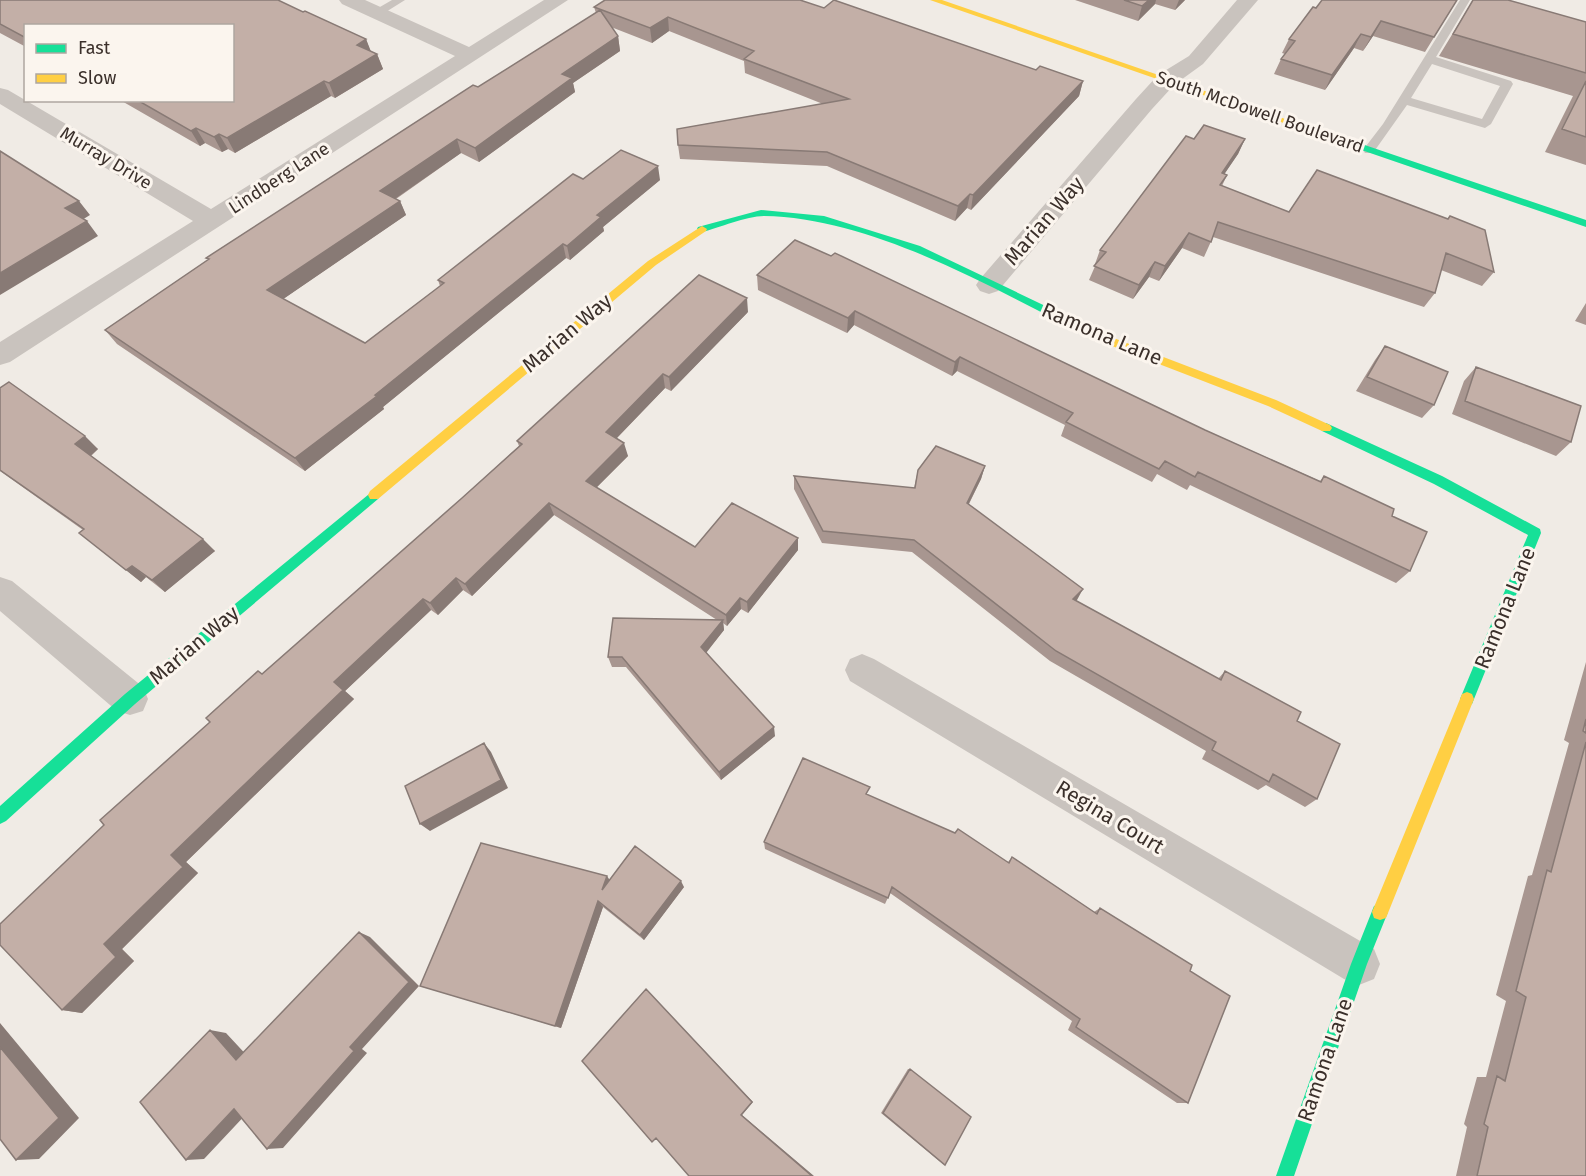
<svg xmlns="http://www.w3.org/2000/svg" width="1586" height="1176" viewBox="0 0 1586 1176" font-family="'Fira Sans',sans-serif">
  <rect width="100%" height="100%" fill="#f0ebe5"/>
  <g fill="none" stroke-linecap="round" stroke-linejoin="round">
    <path fill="#c9c3be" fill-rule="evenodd" d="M392,0H405L381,15H373V11Z
      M1460,0H1470L1436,57L1511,81L1513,84L1491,124L1485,128L1407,105L1373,153H1365L1363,150L1383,124ZM1432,64L1500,86L1482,119L1411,98Z"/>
    <path fill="#c9c3be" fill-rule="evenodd" d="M339,0H365L469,47L544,0H568L10,362L0,365V342L193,221L0,104V88L8,90L211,209L455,56L342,4Z
      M1237,0H1258L1203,64L1174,85L1152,109L998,291L989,294L980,291L976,285L980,279L1136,99L1158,75L1189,56Z
      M0,577L12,581L143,687L148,699L143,711L130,715L117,711L0,611Z
      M862,654L874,659L1374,949L1380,964L1374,979L1359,985L1344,979L850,681L845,670L850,659Z"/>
    <path fill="#16e098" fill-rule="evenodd" d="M1341,139H1347L1586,220V227L1341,143Z
      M761,210L824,216L920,246L1102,333L1104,336L1102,339H1094C995,290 876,218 764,216C746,216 719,228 702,232L697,229L698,227Z
      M1326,423L1442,476L1540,529L1541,533L1472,704L1467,706L1462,704L1460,699L1528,535L1434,484L1322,431L1320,428Z
      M374,490L380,495L378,499L135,704L6,821L0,824V806L125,694Z
      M1380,904L1386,906L1388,912L1367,964L1294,1176H1276L1351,964L1374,906Z"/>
    <path fill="#ffcf43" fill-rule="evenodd" d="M930,0H942L1349,141L1341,143Z
      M702,226L707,229L706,231L656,265L378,499H370L368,495L370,491L648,261Z
      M1098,332L1276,400L1330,425L1332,428L1330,431H1322L1268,406L1094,339V333Z
      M1467,692L1472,694L1474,699L1386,918L1380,920L1374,918L1372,912L1460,699L1462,694Z"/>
  </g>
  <path fill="#a89690" d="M0,0L303,12L366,39L370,51L377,54L383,69L335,98L331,96L235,153L228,149L222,152L205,143L200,146L120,100H232L26,26V47L0,33Z
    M1075,0H1185L1175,10L1155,4L1138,21Z
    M1457,0L1425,52L1373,36L1363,51L1354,48L1325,90L1274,74L1281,59L1285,54L1282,53L1289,39L1316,8Z
    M1473,0L1586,22V165L1545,152L1573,96L1439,56Z
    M594,7L824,8L1036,70L1083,81L1079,96L971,210L967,208L955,221L827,166L680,159L678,145L823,104L745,73L744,61L669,31L652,43L611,27L618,36L620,51L573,83L575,92L479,162L461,153L396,199L400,201L406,215L283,299L365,343L440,286L438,280L583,179L660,180L603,227L604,231L570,260L566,258L383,407L384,409L305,471L117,344L105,330L208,260L206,258L596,13Z
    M1194,139H1245L1238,154L1224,174L1227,175L1222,186L1289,212L1317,170L1494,272L1482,286L1441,270L1435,293L1424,307L1213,237L1204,257L1182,248L1159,281L1149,277L1133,299L1089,280L1096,264H1095L1100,250Z
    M757,275L1205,430L1320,481L1324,476L1392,516L1410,571L1396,583L1190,485L1187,490L1157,474L1152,482L1061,436L1065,425L957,371L952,376L854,325L847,333L758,290Z
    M1586,303V325L1575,321Z
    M748,312L671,391L665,388L617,438L628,456L596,488L695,547L798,538V550L748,613L741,609L727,626L723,623L724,630L706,652L775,736L721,780L626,667H612L608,657L717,620L554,515L472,596L463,590L438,615L431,610L345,691L354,699L186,862L198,873L122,949L134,961L82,1013L62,1010L210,722L262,674L462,498L519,446L517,441Z
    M1385,346L1434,405L1422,418L1356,391L1375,360Z
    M1476,367L1571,442L1556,456L1452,414L1464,381Z
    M0,388L98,449L91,456L215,551L165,592L146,577L141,582L94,545L83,530L0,471Z
    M985,466L981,479L969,504L1076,601L1218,679L1225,671L1297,721L1317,799L1305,807L1266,785L1258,790L1202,759L1206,751L1050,661L912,552L822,543L794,489V476L914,488L918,470Z
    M1586,662V1176H1456L1467,1127L1464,1124L1477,1077H1486L1506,1001L1496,995L1528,876L1532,875L1569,743L1564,740Z
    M868,795L1008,862L1012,857L1094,912L1100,908L1190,971L1188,1103H1177L1068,1030L1072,1021L890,893L885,904L765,849L764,842Z
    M610,880L684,887L644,940L603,907L561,1028L420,986Z
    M908,1069H910L945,1165L943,1164L881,1113Z"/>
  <path fill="#887a75" d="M1149,0H1156L1155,4L1138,21L1142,6Z
    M1179,0H1185L1175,10Z
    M668,17L669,31L652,43L650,28Z
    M1381,21L1373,36L1363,51L1371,37Z
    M1361,34L1354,48L1325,90L1332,75Z
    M618,36L620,51L573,83L575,92L479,162L475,148L562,74Z
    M366,39L372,54L357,45Z
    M377,54L383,69L335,98L329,83Z
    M324,81L331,96L235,153L227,138Z
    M1083,81L1079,96L971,210L973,195Z
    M196,128L205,143L200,146L191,131Z
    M219,134L228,149L222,152L214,137Z
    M457,139L461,153L386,205L380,191Z
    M1245,139L1238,154L1215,188L1222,173Z
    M658,166L660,180L603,227L604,231L570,260L567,246L597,215Z
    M970,194L967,208L955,221L958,206Z
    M79,201L90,215L77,223L65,208Z
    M400,201L406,215L276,304L267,290Z
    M87,221L98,236L0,295V273Z
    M1189,233L1182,248L1159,281L1165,266Z
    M563,244L566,258L383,407L384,409L305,471L295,458Z
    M1155,262L1149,277L1133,299L1139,285Z
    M747,298L748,312L671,391L669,377Z
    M855,311L854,325L847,333L848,318Z
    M960,357L957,371L952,376L955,362Z
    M663,374L665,388L610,445L606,432Z
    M85,436L98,449L89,457L75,444Z
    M624,443L628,456L590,494L586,481Z
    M985,466L981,479L963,515L967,503Z
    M549,503L554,515L472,596L465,584Z
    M798,538V550L748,613L747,602Z
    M203,539L215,551L165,592L152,580Z
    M132,566L146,577L141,582L126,570Z
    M456,578L463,590L438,615L430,603Z
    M1083,589L1077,600L1067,610L1073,599Z
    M740,598L741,609L727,626L726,615Z
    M423,599L431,610L345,691L354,699L186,862L198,873L122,949L134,961L82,1013L62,1010L104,944L171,855L334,682Z
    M723,620L724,630L703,657L701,647Z
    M774,727L775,736L721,780L719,772Z
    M484,743L491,752L508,788L430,831L420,824Z
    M607,876L611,882L602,890Z
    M681,881L684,887L644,940L640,935Z
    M598,901L603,907L561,1028L555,1026Z
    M359,932L370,937L419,986L362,1049L367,1053L283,1148L267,1149L350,1047Z
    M646,989L753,1102L742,1115L814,1176H812L741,1115Z
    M0,1023L79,1118L39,1159L16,1160L0,1047Z
    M210,1030L226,1033L252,1061L236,1060Z
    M234,1109L250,1110L204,1159L186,1160Z"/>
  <path fill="#c3afa7" stroke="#887a75" stroke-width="1.5" d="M0,0H278L303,12L305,11L366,39L357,45L377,54L329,83L324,81L227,138L219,134L214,137L196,128L191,131L137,100H232V26H26V38L0,24Z
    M605,0H800L824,8L834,0L1036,70L1040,66L1083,81L973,195L970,194L958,206L827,152L678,145L677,129L849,99L744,59L754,51L668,17L650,28L594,7Z
    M1124,0H1149L1142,6Z
    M1322,0H1457L1434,37L1381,21L1371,37L1361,34L1332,75L1281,59L1295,41L1289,39L1313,7L1316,8Z
    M1473,0H1508L1586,22V73L1453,34Z
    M600,10L618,36L562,74L572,78L475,148L457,139L380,191L400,201L267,290L365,343L444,283L438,280L573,174L583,179L621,150L658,166L597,215L601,217L567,246L563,244L375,395L377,396L295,458L105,330L209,259L206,258L473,85L478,87Z
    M1586,81V137L1562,129Z
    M1204,125L1245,139L1222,173L1227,175L1220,185L1289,212L1317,170L1448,219L1450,216L1485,230L1494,272L1446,253L1435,293L1218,222L1211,242L1189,233L1165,266L1155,262L1139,285L1094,266L1106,252L1100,250L1186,136L1194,139Z
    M0,151L79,201L65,208L87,221L0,273Z
    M795,240L831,256L835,253L1205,430L1321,482L1324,476L1394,509L1392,516L1427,532L1410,571L1198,472L1195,477L1165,461L1159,469L1066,422L1073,413L960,357L955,362L855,311L848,318L757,275Z
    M699,275L747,298L669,377L663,374L606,432L624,443L586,481L695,547L732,503L798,538L747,602L740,598L726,615L549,503L465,584L456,578L430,603L423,599L334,682L343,690L171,855L183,867L104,944L116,957L62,1010L0,945V924L104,825L100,820L210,722L206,718L258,671L262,674L462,498L522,444L517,441Z
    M1385,346L1448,372L1434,405L1367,377Z
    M1476,367L1581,406L1571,442L1465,401Z
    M9,382L85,436L75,444L203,539L152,580L132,566L126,570L79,533L84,529L0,470V388Z
    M936,446L985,466L967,503L1083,589L1073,599L1221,680L1225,671L1301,712L1297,721L1340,744L1317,799L1273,774L1269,782L1212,750L1216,742L1056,651L914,540L823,531L794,476L915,488L918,470Z
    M613,618L723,620L701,647L774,727L719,772L622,657H608Z
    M1586,719V733L1583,731Z
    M1586,742V1176H1477L1488,1127L1484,1124L1497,1076L1505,1081L1526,997L1516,991L1547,870L1551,872Z
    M484,743L501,780L420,824L405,786Z
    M803,758L870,787L866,794L955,833L958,829L1009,863L1012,857L1097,914L1100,908L1192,965L1190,971L1230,996L1188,1103L1076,1027L1080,1019L892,887L888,898L764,842Z
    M481,843L607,876L602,890L635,846L681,881L640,935L598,901L555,1026L420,986Z
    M359,932L409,982L350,1047L354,1051L267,1149L234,1109L186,1160L140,1102L210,1030L236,1060Z
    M646,989L752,1102L741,1115L812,1176H689L656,1138L652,1142L582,1061Z
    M0,1047L59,1118L16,1160L0,1139Z
    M910,1069L971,1117L945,1165L883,1113Z"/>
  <g text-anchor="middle" stroke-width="6" stroke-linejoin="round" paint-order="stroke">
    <g font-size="18" fill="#3b302b" stroke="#fbf5ee">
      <text transform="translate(1260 112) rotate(19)" y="6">South McDowell Boulevard</text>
      <text transform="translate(106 158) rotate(31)" y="6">Murray Drive</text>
      <text transform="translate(279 178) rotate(-33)" y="6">Lindberg Lane</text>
    </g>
    <g font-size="21" fill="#3b302b" stroke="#fbf5ee">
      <text transform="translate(1044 221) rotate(-49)" y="7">Marian Way</text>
      <text transform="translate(567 333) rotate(-40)" y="7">Marian Way</text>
      <text transform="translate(1102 334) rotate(23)" y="7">Ramona Lane</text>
      <text transform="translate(1505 608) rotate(-68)" y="7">Ramona Lane</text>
      <text transform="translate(194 645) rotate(-40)" y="7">Marian Way</text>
      <text transform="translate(1110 817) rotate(31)" y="7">Regina Court</text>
      <text transform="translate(1325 1060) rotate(-71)" y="7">Ramona Lane</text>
    </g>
  </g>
  <rect x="24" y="24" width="210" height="78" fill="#fbf5ee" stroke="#aea6a0" stroke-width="1.5"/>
  <rect x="36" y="44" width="30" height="9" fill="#16e098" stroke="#aea6a0" stroke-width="1.5"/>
  <text x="78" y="54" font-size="18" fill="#3b302b">Fast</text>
  <rect x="36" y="74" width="30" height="9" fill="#ffcf43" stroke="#aea6a0" stroke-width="1.5"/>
  <text x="78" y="84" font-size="18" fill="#3b302b">Slow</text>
</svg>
